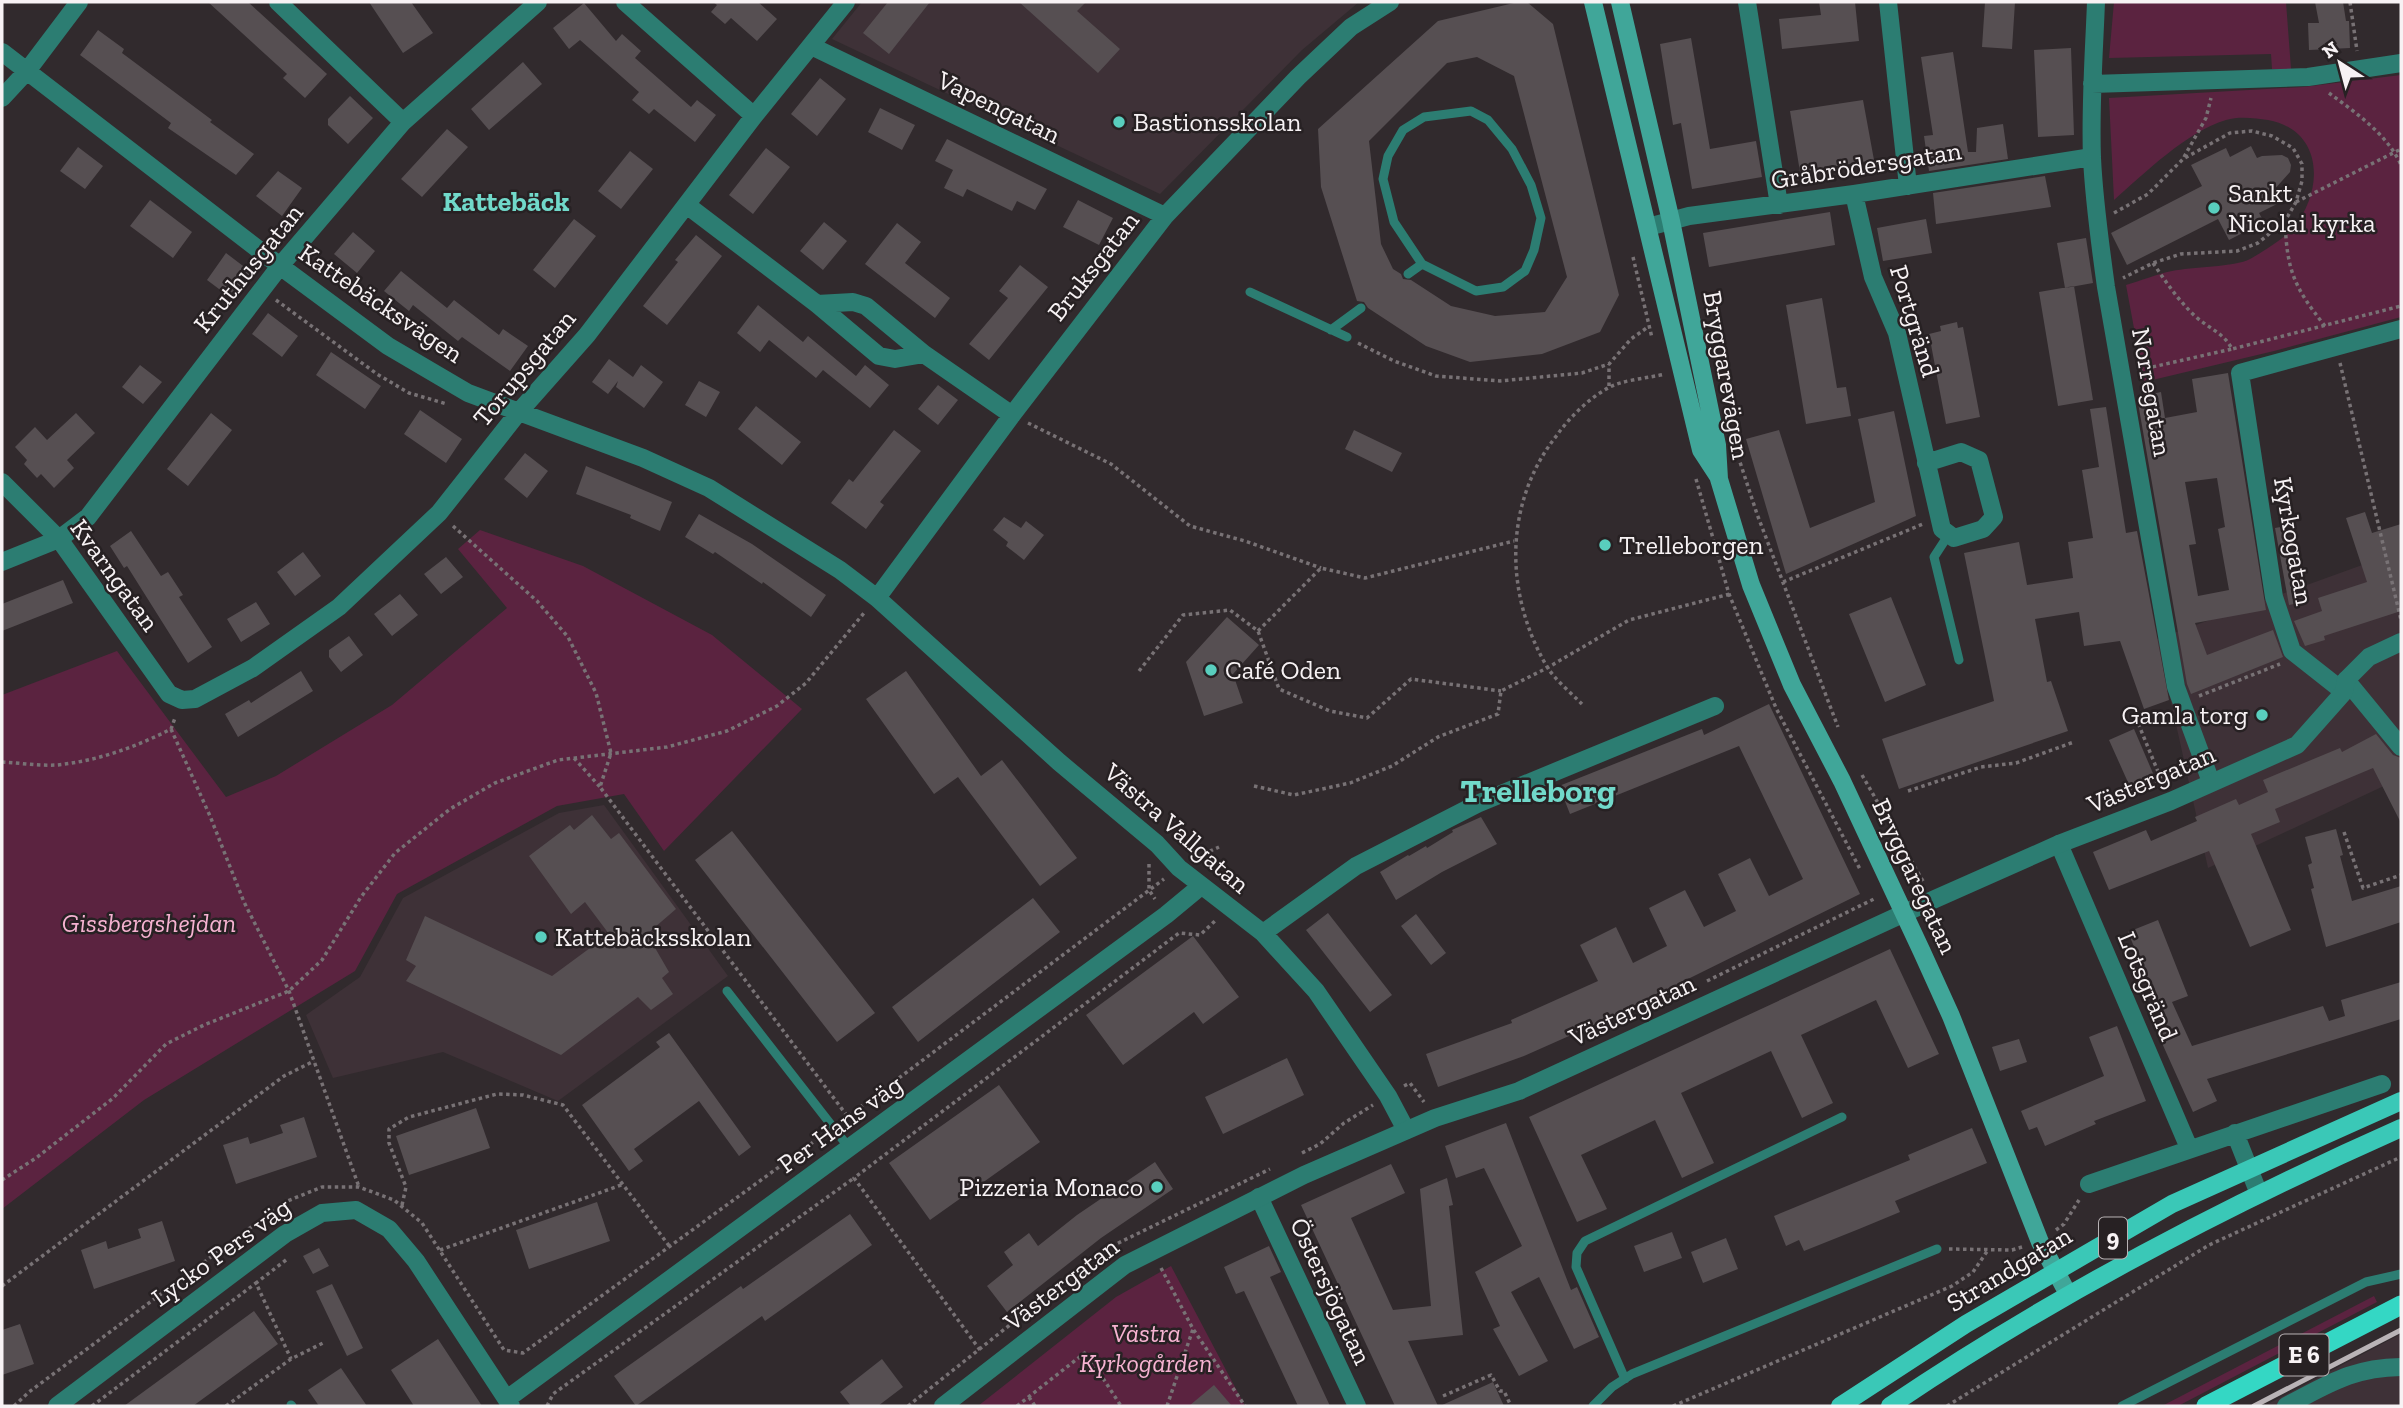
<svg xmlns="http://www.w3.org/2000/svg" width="2403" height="1408" viewBox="0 0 2403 1408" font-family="'Zilla Slab',serif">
  <rect width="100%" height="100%" fill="#312a2d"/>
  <path fill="#3e3137" d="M862,2H1359L1302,50L1160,194L832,39Z
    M2401,551V778L2208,868L2157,639Z
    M604,805L728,976L558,1101L443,1052L333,1078L306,1015L360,977L403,898L559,813Z
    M2401,1334V1406H2264Z"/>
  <path fill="#5b2340" d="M2114,2H2286L2291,69H2272L2271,54L2109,58Z
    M2401,75V317L2274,351L2144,382L2126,285C2141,281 2156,274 2172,271C2191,267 2235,267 2250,259C2262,252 2285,238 2293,228C2325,190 2323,130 2268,120C2255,118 2239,116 2226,120C2186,132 2145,173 2114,200L2109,98L2303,87Z
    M480,530L583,566L712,635L802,709L664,851L624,794L557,806L397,894L355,971L144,1100L2,1209V695L117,651L226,797L276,776L392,705L507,608L458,549Z
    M1171,1266L1245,1406H978L1116,1297Z
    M2374,1296L2377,1302L2178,1406H2162Z"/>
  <path fill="#564f52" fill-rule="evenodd" d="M208,2H248L327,74L305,98L283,78L287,74Z
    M369,2H411L433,33L403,53Z
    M713,2H758L777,19L757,41L731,18L725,24L711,12L717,5Z
    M888,2H930L889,54L863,33Z
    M1019,2H1086L1077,11L1120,49L1098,73Z
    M1518,2H1527L1553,24L1619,295L1600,332L1542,354L1470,362L1426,346L1368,308L1364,302L1357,301L1321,187L1318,129L1438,21ZM1477,57L1514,76L1567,277L1545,312L1495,316L1451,306L1411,280L1403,279L1401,274L1393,269L1381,244L1369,141L1447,63Z
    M1819,2H1855L1859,41L1782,49L1779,19L1821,15Z
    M1985,2H2015L2012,49L1982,47Z
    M2315,2H2343L2346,21H2349L2350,48L2309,50L2308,23H2319Z
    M584,3L616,41L622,34L641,51L635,58L691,107L697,100L716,115L695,142L654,109L649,114L632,100L639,92L580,40L569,49L553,28Z
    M98,30L124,49L122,53L212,120L210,122L254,154L236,175L168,128L171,123L80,55Z
    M1691,38L1710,149L1756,141L1762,177L1692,189L1681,123L1673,125L1660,44Z
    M2071,48L2074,135L2038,137L2034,50Z
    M1953,52L1968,152H1976L1977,128L2003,124L2008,159L1929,171L1924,136L1933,135L1921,57Z
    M523,62L542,84L489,130L471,109Z
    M820,78L846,99L817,136L791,114Z
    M350,96L373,118L348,144L328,125V119Z
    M1863,100L1874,160L1800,172L1790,111Z
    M880,108L915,125L902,150L868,132Z
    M447,129L468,147L422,197L401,179Z
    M947,139L1047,189L1035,210L1017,201L1012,211L967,189L963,197L944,188L953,170L935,161Z
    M2251,146L2257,158L2262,156L2282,155L2288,158L2291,165L2290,172L2273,191L2279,203L2259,213L2264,222L2229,240L2218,219L2127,265L2111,233L2202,186L2191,165L2226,148L2230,157Z
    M78,147L103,166L85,189L60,171Z
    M766,148L790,167L753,214L729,195Z
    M630,151L653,169L621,209L598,191Z
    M278,171L302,188L282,216L256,196Z
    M2045,176L2051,207L1936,224L1933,193Z
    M150,200L192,232L173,258L130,226Z
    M1078,200L1113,218L1099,245L1063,227Z
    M1830,212L1835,245L1709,267L1703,233Z
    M574,219L596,236L555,288L533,270Z
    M1926,219L1932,253L1883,261L1877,228Z
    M824,222L847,241L823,270L800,251Z
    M897,223L921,242L905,263L950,298L935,318L865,264Z
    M353,232L375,251L357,273L334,254Z
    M696,235L722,256L667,325L643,306L678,262L675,260Z
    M2086,238L2093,283L2065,288L2057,243Z
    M226,253L251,272L231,298L207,280Z
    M1020,265L1048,287L989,360L969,344L1008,298L999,291Z
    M401,271L447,308L454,300L499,335L503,329L528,346L510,371L462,337L458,341L413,305L409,311L384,291Z
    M2074,286L2093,400L2058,406L2039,292Z
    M1822,298L1837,388L1846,387L1851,416L1806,424L1786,305Z
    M758,305L803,342L808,336L856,376L865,365L889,385L870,408L823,370L816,378L769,340L760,352L737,333Z
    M268,313L298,336L282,357L252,334Z
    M1957,322L1958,328L1963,327L1980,417L1946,424L1929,334L1941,331L1940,326Z
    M331,352L381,386L365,409L316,375Z
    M609,359L633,377L641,365L663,382L644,408L616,387L618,381L608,394L592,382Z
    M140,365L162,382L143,404L122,387Z
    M2228,373L2266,610L2195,623L2207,655L2273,630L2283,657L2191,694L2187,684L2137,397L2161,392L2165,418L2197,412L2192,379ZM2217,478L2225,527L2218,529L2229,590L2198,596L2189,545L2196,544L2185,482Z
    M699,381L720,392L706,417L685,405Z
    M938,385L958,400L938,425L918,409Z
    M756,406L801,442L782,465L738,429Z
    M2106,407L2126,533L2137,531L2169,700L2144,709L2120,641L2084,646L2079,612L2035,619L2047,682L2051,681L2068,731L1899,789L1882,739L1994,701L1964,553L2019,542L2027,585L2073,578L2068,542L2093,538L2082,470L2099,467L2090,409Z
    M420,410L462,439L446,463L404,434Z
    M1894,411L1916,516L1786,574L1746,439L1779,430L1810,528L1875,502L1858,419Z
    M76,413L95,433L67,460L74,468L54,488L41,474L37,478L24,464L27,460L15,447L35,427L47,440Z
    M211,413L232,430L188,486L167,469Z
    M894,430L921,451L880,502L884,505L866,529L831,503L849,479L853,482Z
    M1354,430L1402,453L1392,472L1345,449Z
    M525,453L548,471L527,498L504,479Z
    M586,466L672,502L660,531L630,518L631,515L576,494Z
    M2365,512L2372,533L2401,524V611L2324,636L2325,640L2305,646L2294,621L2322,611L2318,598L2367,582L2346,518Z
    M699,514L752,544L826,595L811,617L763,582L762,584L715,552L713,554L685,537Z
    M1004,517L1021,528L1026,521L1044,535L1024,560L1006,546L1008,542L993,530Z
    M2286,526L2298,603L2289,605L2275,528Z
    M131,531L161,576L168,572L183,595L179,597L212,647L188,663L127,566L124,568L110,546Z
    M303,552L321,576L295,596L277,572Z
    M446,557L463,577L441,594L424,574Z
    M63,580L73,603L2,631V604Z
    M400,594L418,615L392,636L374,614Z
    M1891,597L1926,685L1885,702L1849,614Z
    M256,602L270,624L241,642L227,619Z
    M1227,617L1259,645L1233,674L1243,703L1204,716L1186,662Z
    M349,636L363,655L341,672L329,657V650Z
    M301,671L313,691L238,737L225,714L249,700L251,703Z
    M906,671L981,776L1002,760L1077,858L1040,886L958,777L934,794L866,699Z
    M1769,704L1860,894L1605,1020L1524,1056L1438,1087L1426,1054L1512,1023L1511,1020L1598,981L1580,945L1616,927L1633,963L1667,946L1649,908L1685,890L1704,927L1736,911L1718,874L1750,858L1769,896L1803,879L1739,746L1570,814L1559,786L1702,729L1704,735Z
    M2134,729L2155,778L2131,789L2109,740Z
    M2376,734L2393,755L2401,758V823L2373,768L2275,809L2280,822L2251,834L2291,930L2250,947L2209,851L2109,890L2093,852L2146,830L2151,841L2197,821L2195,817L2236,799L2239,805L2268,792L2263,780L2340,748L2342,752Z
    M592,815L611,839L619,833L676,909L647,934L669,972L662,978L673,994L651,1010L638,997L561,1055L406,981L416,966L406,960L425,916L552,976L609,934L585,902L571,914L529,856L570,825L574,830Z
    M1481,817L1497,844L1442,872L1396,900L1380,872L1408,855L1409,856L1426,846L1427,848L1453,832L1452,830Z
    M2336,829L2343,855L2340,856L2352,901L2401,886V922L2326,947L2311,889L2314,888L2308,865L2312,863L2305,837Z
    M732,831L875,1013L837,1042L695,860Z
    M1033,898L1060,932L918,1042L892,1007Z
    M1328,913L1392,995L1370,1012L1306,930Z
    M1416,914L1446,953L1431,965L1401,926Z
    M2158,920L2188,996L2172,1002L2192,1046L2323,1006L2329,1021L2345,1016L2341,1000L2401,982V1019L2207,1079L2217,1101L2193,1112L2157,1032L2167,1028L2128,932Z
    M1193,936L1239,997L1203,1024L1194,1012L1123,1065L1086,1015Z
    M1890,949L1939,1054L1908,1068L1876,1000L1801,1035L1833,1103L1802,1118L1771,1051L1681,1093L1714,1163L1682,1178L1655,1120L1581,1155L1607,1209L1577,1222L1529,1117Z
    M2117,1026L2146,1101L2094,1121L2096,1124L2045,1146L2037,1127L2029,1130L2021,1111L2104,1076L2089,1037Z
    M669,1033L751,1147L739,1156L699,1101L634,1149L643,1161L629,1171L582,1105L660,1047L656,1042Z
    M2019,1039L2027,1062L2000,1071L1992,1047Z
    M1287,1058L1304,1095L1223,1134L1205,1097Z
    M999,1085L1040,1142L930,1220L889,1163Z
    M476,1108L490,1148L409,1175L396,1136Z
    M304,1117L317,1157L236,1184L223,1145L248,1137L250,1144L283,1133L280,1125Z
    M1506,1123L1571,1290L1577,1287L1599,1337L1574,1349L1539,1277L1511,1292L1548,1361L1519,1376L1493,1329L1500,1326L1475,1272L1522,1246L1484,1168L1456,1178L1445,1146Z
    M1972,1128L1987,1163L1895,1201L1900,1212L1859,1229L1804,1251L1799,1240L1786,1246L1774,1216L1910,1160L1908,1155Z
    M1155,1162L1173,1189L1101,1238L1007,1312L987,1286L1013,1265L1004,1252L1029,1233L1038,1246L1077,1215Z
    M1391,1164L1405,1193L1351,1218L1393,1310L1431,1306L1420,1189L1447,1178L1453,1205L1449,1206L1463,1335L1408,1341L1438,1406H1395L1301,1205Z
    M597,1202L610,1241L529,1269L516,1230Z
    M850,1214L872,1245L765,1321L762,1316L636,1406L614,1376L741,1286L743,1289Z
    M162,1221L175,1261L94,1289L81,1250L106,1241L108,1249L141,1238L138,1229Z
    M1672,1232L1682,1258L1644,1272L1634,1246Z
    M1726,1238L1738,1269L1703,1283L1691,1252Z
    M1269,1246L1281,1272L1270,1277L1330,1406H1298L1244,1291L1236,1294L1224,1267Z
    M319,1248L329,1266L313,1274L303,1256Z
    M332,1284L363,1348L347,1356L316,1291Z
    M254,1311L278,1344L193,1406H124Z
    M20,1324L34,1364L2,1375V1330Z
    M438,1339L482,1406H414L391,1370Z
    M882,1359L903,1387L878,1406H851L840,1392Z
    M341,1368L358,1393L367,1406H319L308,1390Z
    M1493,1382L1504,1406H1440Z
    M1214,1385L1232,1406H1189Z"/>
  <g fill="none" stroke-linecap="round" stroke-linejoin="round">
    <path stroke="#787275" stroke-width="3.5" stroke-dasharray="3.5 3.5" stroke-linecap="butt" d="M2350,2L2357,51
      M2329,93C2356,113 2387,134 2401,165
      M2184,157L2206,118L2211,98
      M2296,202L2401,149
      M2114,213L2148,194L2183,159L2230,133L2252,131L2272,136L2293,148L2302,164V181L2296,202L2285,221L2258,243L2237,251L2181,254L2153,263L2123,278
      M2285,221C2287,271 2294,287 2325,326
      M1633,257L1652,338
      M2153,263C2166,282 2178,300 2195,316C2208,328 2224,333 2232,349L2401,306
      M276,300L377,374L409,393L447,404
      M1358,343L1394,361L1436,376L1500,381L1582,373L1609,364L1631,339L1648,327
      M2340,363L2401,620
      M2139,370L2232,349
      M1609,386V364
      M1028,423L1111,464L1190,526L1245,541L1321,568
      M1738,456L1757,514L1838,727
      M1696,479L1729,594L1776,708L1861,871
      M453,526L537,601L568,637L596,693L611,753L600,787L848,1117
      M1783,582L1923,524
      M1258,631L1321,568L1365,578L1514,541
      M1139,671L1183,615L1230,610L1258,631L1279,689L1330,711L1367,718L1411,679L1501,691
      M2199,696L2280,664
      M1582,704C1570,692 1554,679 1546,665C1504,592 1504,502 1557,435C1570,417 1588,399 1608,388C1621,380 1649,378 1665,374
      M171,729L210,816L244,902L289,991L359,1187
      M574,758L600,787
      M2,762C20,763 39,766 57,765C97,761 136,747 171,729L175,718
      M1862,775L1924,883
      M1254,786L1294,795L1350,783L1392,766L1438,737L1498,714L1501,691L1547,668L1629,620L1730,594
      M1908,791L1981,767L2016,763L2074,742
      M2096,804L2161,779L2136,718
      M2344,832L2363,888L2401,875
      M1197,857L1219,847
      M1149,864V890L1155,899
      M1707,981L1876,898
      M1404,1086L1410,1083L1424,1102
      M843,1120L1164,879
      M1302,1153L1320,1144L1344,1123L1373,1105
      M2,1180L36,1158L112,1099L166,1044L204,1025L289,991L322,960L361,897L395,853L450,809L495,783L558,760L667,747L727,731L777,706L806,683L864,613
      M402,1205L406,1187L389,1143V1129L409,1117L497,1094L523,1095L563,1105L670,1247
      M2056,1230L2064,1224L2079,1200
      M1949,1249L2012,1250L2022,1247
      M440,1250L624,1184
      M286,1260L256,1283L291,1359
      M1161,1268L1193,1329L1245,1406
      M2,1286L284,1076L314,1061
      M980,1350L854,1178L1179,933L1200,935L1216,920
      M1443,1396L1491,1375L1500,1391H1504L1511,1406
      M1029,1397L1035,1406
      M14,1406L29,1392L285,1202L322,1187H359L394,1200L422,1223L504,1350L523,1353L823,1135
      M92,1406L256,1283
      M226,1406L291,1359L325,1342
      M547,1406L553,1394L854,1178
      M908,1406L1104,1250L1270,1169
      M1017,1406L1086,1352L1121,1406
      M1167,1406L1193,1329
      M1673,1406L1952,1286L1973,1272L1988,1250
      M1947,1406L2209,1245L2401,1157"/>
    <path stroke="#2c7d72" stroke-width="9" d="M1408,274L1422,264L1394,222L1383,179L1388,156L1403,130L1424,117L1471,111L1488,120L1512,149L1531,185L1541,218L1534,250L1525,271L1503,287L1476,291L1422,264
      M1250,292L1347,337
      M1331,330L1361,308
      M1949,534L1934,557L1959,660
      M727,991L850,1149
      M1625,1379L1576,1267L1577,1253L1585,1241L1842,1117
      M291,1405L292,1406
      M1593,1406L1612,1387L1632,1374L1937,1249
      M2122,1406L2366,1282L2401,1274"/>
    <path stroke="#2c7d72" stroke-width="18" d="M278,2L403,122
      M625,2L754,116
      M1747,2L1779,205
      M1888,2L1908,186
      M2096,2C2094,54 2090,106 2092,158C2094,201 2100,244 2106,287L2176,687L2211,782
      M811,46L1165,216
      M2,52L280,266L388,346L468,393L643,458L709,488L840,570L877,598L1059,762L1157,844L1179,868L1263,933L1316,991L1388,1096L1406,1130
      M2092,84L2308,77L2401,63
      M2,98L27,71L79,2
      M1854,194L1873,277L1897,333L1942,529L1954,538L1983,529L1994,517L1979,460L1961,452L1926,463
      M688,206L817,304L879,356L895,359L924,354
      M1648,227L1689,216L1854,194L2092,157
      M817,304L853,302L866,306L924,354L1012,415
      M2,482L59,539L169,694L182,700L195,699L253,668L339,607L439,513L518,413L587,335L754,116L846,2
      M2,562L59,539L88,517L280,266L403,122L538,2
      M877,598L1012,415L1165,216L1298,77L1351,27L1390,2
      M2346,680L2401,747
      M2344,692L2292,651L2274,597L2240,373L2401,329
      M2059,844L2189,1148
      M1263,933L1356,866L1477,804L1715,706
      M2235,1133L2259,1194
      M2089,1184L2382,1084
      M1259,1197L1357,1406
      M507,1399L1166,915L1201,886
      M57,1406L285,1234L322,1213L356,1210L389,1229L416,1261L511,1406
      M2286,1406C2329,1384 2351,1368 2401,1367"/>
    <path stroke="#2c7d72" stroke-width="18" d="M943,1406L1125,1265L1304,1175L1435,1118L1519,1091L1935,899L2059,844L2171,801L2297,745L2344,692L2346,680L2369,657L2401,642"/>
    <path stroke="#40a699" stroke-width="18" d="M1593,2L1701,450L1718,476
      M1620,2L1671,221L1717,445L1719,479L1751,585L1792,685L1842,781L1922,952L1951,1016L2040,1242L2068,1294"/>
    <path stroke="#3ac8b7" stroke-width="18" d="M1840,1406L1966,1324L2172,1204L2401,1101
      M1890,1406C2051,1297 2223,1207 2401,1128"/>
    <path stroke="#34d7c4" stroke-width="19" d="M2206,1406L2401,1305"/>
    <path stroke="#b9b3b6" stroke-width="5" d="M2254,1406L2401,1330"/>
  </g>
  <g fill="#59cebe" stroke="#272123" stroke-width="2.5">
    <circle cx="1119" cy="122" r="7"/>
    <circle cx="2214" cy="208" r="7"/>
    <circle cx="1605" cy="545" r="7"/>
    <circle cx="1211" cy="670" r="7"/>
    <circle cx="2262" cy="715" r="7"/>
    <circle cx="541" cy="937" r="7"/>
    <circle cx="1157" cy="1187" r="7"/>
  </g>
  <g text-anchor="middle" stroke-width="5" stroke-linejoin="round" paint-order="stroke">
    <g fill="#272123" stroke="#b9b3b5" stroke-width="2">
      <rect x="2099" y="1217.5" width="28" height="41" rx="5"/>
      <rect x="2279.5" y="1334.5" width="49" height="41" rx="5"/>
    </g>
    <g font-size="24" font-weight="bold" fill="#f7f2f4">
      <text x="2113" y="1246">9</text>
      <text x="2304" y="1363">E 6</text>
    </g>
    <g font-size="26" fill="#f7f2f4" stroke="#272123">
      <text transform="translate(999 107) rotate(26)" y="9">Vapengatan</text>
      <text transform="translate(1866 165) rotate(-9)" y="9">Gråbrödersgatan</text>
      <text transform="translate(1093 266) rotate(-52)" y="9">Bruksgatan</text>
      <text transform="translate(248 268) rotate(-51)" y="9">Kruthusgatan</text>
      <text transform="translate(381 303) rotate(34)" y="9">Kattebäcksvägen</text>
      <text transform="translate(1915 321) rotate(73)" y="9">Portgränd</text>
      <text transform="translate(524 368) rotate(-50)" y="9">Torupsgatan</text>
      <text transform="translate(1727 375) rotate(80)" y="9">Bryggarevägen</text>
      <text transform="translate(2152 392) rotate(80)" y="9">Norregatan</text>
      <text transform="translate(2294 541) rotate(80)" y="9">Kyrkogatan</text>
      <text transform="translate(115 575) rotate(54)" y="9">Kvarngatan</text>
      <text transform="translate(2151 779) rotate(-23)" y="9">Västergatan</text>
      <text transform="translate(1177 828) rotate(41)" y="9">Västra Vallgatan</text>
      <text transform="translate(1915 876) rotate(65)" y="9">Bryggaregatan</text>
      <text transform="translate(2148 986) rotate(67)" y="9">Lotsgränd</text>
      <text transform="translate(1632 1010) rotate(-25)" y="9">Västergatan</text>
      <text transform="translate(840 1124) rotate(-36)" y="9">Per Hans väg</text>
      <text transform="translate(221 1252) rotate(-36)" y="9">Lycko Pers väg</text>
      <text transform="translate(2009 1269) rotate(-31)" y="9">Strandgatan</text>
      <text transform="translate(1061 1284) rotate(-37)" y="9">Västergatan</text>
      <text transform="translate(1331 1291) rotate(65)" y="9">Östersjögatan</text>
    </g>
    <g font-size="26" fill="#f7f2f4" stroke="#272123" text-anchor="start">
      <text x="1133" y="131">Bastionsskolan</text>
      <text x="2228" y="202">Sankt<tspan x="2228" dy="30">Nicolai kyrka</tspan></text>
      <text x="1619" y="554">Trelleborgen</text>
      <text x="1225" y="679">Café Oden</text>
      <text x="2248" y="724" text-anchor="end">Gamla torg</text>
      <text x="555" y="946">Kattebäcksskolan</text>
      <text x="1143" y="1196" text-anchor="end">Pizzeria Monaco</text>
    </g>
    <g font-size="26" font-style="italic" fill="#f6b2d1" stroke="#272123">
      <text x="149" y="932">Gissbergshejdan</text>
      <text x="1146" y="1342">Västra<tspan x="1146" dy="30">Kyrkogården</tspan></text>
    </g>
    <g font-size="28" font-weight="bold" fill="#71d9ca" stroke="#272123">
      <text x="506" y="211">Kattebäck</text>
    </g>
    <g font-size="33" font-weight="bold" fill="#71d9ca" stroke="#272123">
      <text x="1538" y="802">Trelleborg</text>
    </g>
  </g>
  <rect width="2403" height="1408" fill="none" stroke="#f7f2f4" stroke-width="7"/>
  <g transform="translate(2340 63) rotate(324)" stroke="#272123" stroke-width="5" paint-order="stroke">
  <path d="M0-5L12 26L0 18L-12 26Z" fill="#f7f2f4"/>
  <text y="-10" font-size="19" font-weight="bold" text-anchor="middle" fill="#f7f2f4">N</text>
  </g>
</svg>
